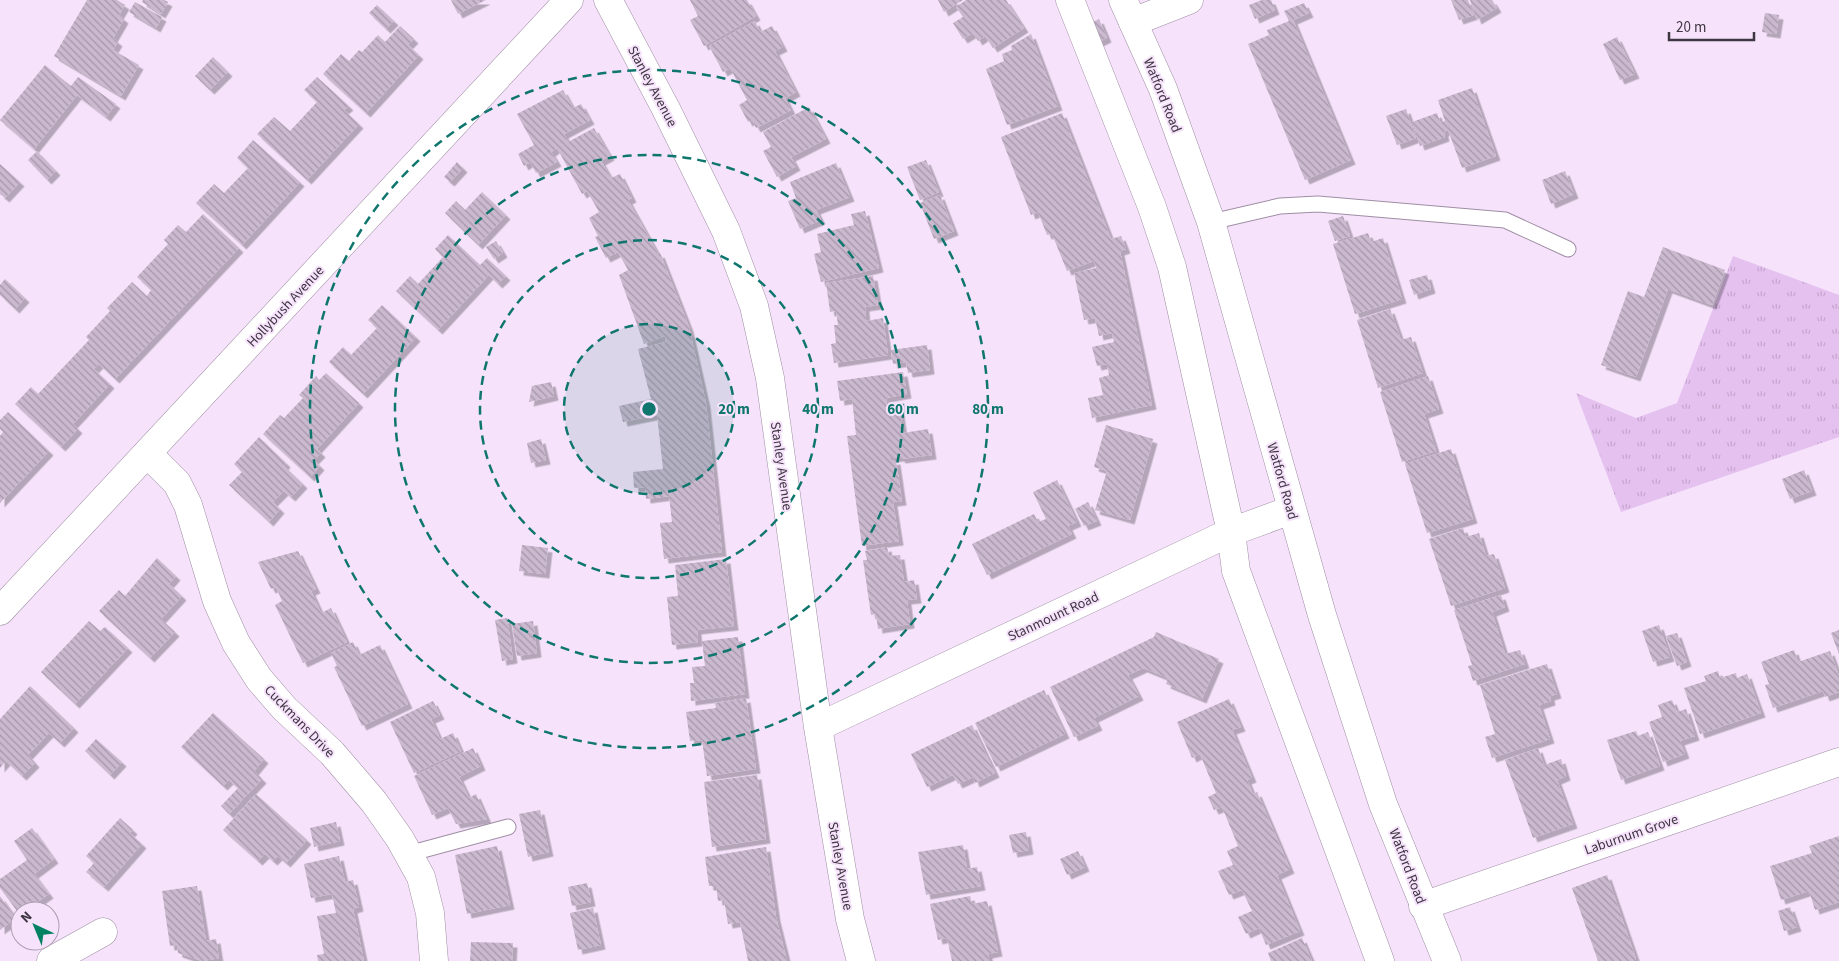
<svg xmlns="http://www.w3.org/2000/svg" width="1839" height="961" viewBox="0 0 1839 961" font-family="'Source Sans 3',sans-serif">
  <defs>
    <pattern id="park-tufts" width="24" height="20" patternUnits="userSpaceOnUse" patternTransform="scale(1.25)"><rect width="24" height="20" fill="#e5c1f0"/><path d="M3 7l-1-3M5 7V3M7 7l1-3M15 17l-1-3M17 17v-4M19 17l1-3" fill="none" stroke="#c6a6cf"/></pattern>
    <pattern id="building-back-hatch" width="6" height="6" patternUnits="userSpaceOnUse" patternTransform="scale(1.25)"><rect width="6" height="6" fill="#cbb9d0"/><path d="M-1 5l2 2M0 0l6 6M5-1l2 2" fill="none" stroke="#a697aa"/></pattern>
    <filter id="shadow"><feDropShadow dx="4.5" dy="4.5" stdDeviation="0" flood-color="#0004"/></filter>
  </defs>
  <rect width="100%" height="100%" fill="#f6e3fb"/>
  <path fill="url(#park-tufts)" d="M1733,256L1839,295V437L1621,512L1576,393L1636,418L1677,403Z"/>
  <path fill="url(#building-back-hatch)" filter="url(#shadow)" d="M87,0H117L125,5L119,15L124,19L113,38L118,42L113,50L139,65L121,96L54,56Z
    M143,0H164L168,2L161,14L142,2Z
    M451,0H486L458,14Z
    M690,0H747L756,16L704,46L690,20L698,16Z
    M938,0H963L944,12Z
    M966,0H1006L1024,28L993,48L985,36L978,41L973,33L963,39L953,23L963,17L956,7Z
    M1262,0H1271L1275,10L1255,19L1249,5Z
    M1451,0H1468L1474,15L1459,20Z
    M1470,0H1492L1497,8L1477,20Z
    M135,2L162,17L156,28L129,12Z
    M1304,3L1309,13L1293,20L1351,160L1305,180L1248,44L1269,35L1267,30L1289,21L1284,11Z
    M377,5L394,21L386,29L369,13Z
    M1765,13L1779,15L1776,34L1762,32Z
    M1099,19L1107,38L1099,42L1091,23Z
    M755,21L760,32L772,26L783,47L775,51L796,92L785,98L791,110L756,128L752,120L748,122L739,105L747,100L730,68L723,72L709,46Z
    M400,26L414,39L408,45L419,55L366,113L323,74L341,54L349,61L359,50L362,52L378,35L385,42Z
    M1031,34L1058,106L1007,125L986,69L1004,61L1002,54L1012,50L1011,46Z
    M1617,37L1635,74L1620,80L1603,44Z
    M213,57L228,72L210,90L195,76Z
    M45,65L71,86L78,77L116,104L106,117L77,95L34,149L0,120Z
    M317,77L349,106L344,110L359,124L307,180L257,134L274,117L290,131L317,102L304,90Z
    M1472,88L1496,156L1462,168L1448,130L1444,132L1445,137L1420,146L1412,122L1437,113L1440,122L1445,121L1438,100Z
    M563,90L573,108L581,104L590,120L564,134L568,142L594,128L610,156L601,161L611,178L620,174L632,198L628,200L658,254L660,253L689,327L706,403L722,552L664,559L660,523L672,522L669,496L646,499L645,487L634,488L633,472L663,469L657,415L623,422L619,406L651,399L638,349L666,342L665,336L644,344L619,275L628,270L618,252L606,258L595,237L598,236L589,218L599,212L587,191L582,194L557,148L551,152L557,162L536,173L530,162L524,166L518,154L534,145L517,114Z
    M809,107L826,139L791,157L796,166L777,177L763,151L771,147L763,132Z
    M1406,109L1416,138L1397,145L1386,116Z
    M1062,113L1111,239L1121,236L1126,249L1120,251L1152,405L1092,418L1088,398L1103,395L1099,378L1109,375L1107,364L1097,366L1092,347L1114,342L1112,333L1099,336L1095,318L1084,320L1074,273L1096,268L1094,261L1067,271L1052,234L1047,235L1038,212L1031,215L1001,137Z
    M253,140L300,182L242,245L196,203L214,184L224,193L248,168L237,158Z
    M37,151L56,171L47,180L28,160Z
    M926,160L939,192L920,200L907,167Z
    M457,162L463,168L450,182L444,177Z
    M836,163L850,197L816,210L821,220L800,229L788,201L796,198L790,182Z
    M0,164L20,182L5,198L0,194Z
    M1565,171L1574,194L1551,204L1542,180Z
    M482,192L506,215L478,245L445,213L456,201L465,210Z
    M940,195L954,231L934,239L920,203Z
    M865,211L879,268L821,282L814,254L821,252L817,234L854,225L851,214Z
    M203,214L239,248L115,379L99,364L94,369L110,384L73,424L78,429L61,447L15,404L31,387L38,394L89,340L86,337L110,311L107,308L132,282L147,296L151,290L137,277L168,244L164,240L178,225L186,232Z
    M1343,216L1350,236L1335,241L1328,221Z
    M1368,233L1371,242L1383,238L1402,299L1355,314L1333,244Z
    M448,235L480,265L487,258L506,276L498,284L489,275L438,330L396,291L410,276L418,284L443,257L435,249Z
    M496,241L503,253L494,259L486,247Z
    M1663,247L1725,270L1712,305L1668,289L1636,377L1601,365L1628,291L1644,297Z
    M1427,275L1431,289L1414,295L1409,280Z
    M873,276L878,305L865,307L866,321L883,318L888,355L834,363L831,344L836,343L834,325H838L836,311L830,312L826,283Z
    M5,279L25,298L15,309L0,295V285Z
    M382,305L416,337L363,394L329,362L343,347L351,355L377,328L368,320Z
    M1390,309L1401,340L1411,337L1423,373L1378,388L1357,320Z
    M927,345L930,370L908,373L906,362L893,364L891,350Z
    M903,372L907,394L886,398L888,412L900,411L903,433L928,429L932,455L901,459L900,457L891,458V461L896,460L902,501L893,502L899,541L862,546L847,436L856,435L852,399L840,401L837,381Z
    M326,373L359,403L317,449L321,453L314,460L320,466L310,477L263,434L280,415L284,418L303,398L299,395L316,376L319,380Z
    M1428,376L1439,409L1424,414L1436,451L1402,462L1380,392Z
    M551,382L554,396L529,402L532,386Z
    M8,412L49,451L0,503V436L3,432L0,429V420Z
    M1106,425L1153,439L1130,520L1095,510L1107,471L1094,467Z
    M259,437L286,463L284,466L303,484L291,497L284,491L273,502L280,509L269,522L229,485L242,472L234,464Z
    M541,439L546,460L531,463L527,443Z
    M1451,449L1473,519L1427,533L1405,464Z
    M1804,470L1812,491L1790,499L1782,479Z
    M1057,480L1077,522L1068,526L1072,534L987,575L972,544L1034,514L1038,522L1046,519L1033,492Z
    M1088,502L1097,521L1084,526L1075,509Z
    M1463,528L1466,537L1479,533L1486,556L1494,554L1505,588L1451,606L1429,539Z
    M522,545L548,548L545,574L519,571Z
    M887,547L889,556L900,555L904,582L914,580L917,599L907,600L910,624L878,629L876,614L871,615L863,560H867L865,551Z
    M298,551L316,589L311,591L321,613L331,608L347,642L303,663L275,605L282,601L276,587L271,589L258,562Z
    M157,558L176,576L169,584L182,596L161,619L175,632L150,658L99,611L119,590L125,596Z
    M726,559L734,626L697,630L698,642L672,645L667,597L678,596L675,565Z
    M1501,595L1505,607L1492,612L1505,654L1520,650L1525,664L1473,681L1468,666L1472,665L1454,610Z
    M507,618L513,659L502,661L495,620Z
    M89,621L100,631L105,627L128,648L75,704L41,672Z
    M533,621L537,653L517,656L512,624Z
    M1659,625L1670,657L1653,662L1642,631Z
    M1839,630V654L1831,633Z
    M1156,632L1219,659L1202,699L1166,684L1168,678L1143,668L1128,675L1139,696L1094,718L1098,726L1074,737L1050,687L1154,637Z
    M1677,633L1687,662L1677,666L1666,636Z
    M738,637L745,694L691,701L690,683H694L692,667L705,666L702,641Z
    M353,642L359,655L380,645L408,704L362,726L334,667L337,666L331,653Z
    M1794,650L1798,662L1830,651L1839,676V692L1825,697L1823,691L1773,708L1765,685L1769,684L1761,662Z
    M1547,664L1557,694L1550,696L1551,701L1539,705L1550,739L1492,758L1485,737L1495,734L1480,685Z
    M1718,671L1720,678L1736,673L1737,678L1747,674L1761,713L1700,734L1684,688L1706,681L1704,676Z
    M30,686L74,728L60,743L49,733L28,755L35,763L22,776L6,761L0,768V719Z
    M1044,690L1065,734L996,767L975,723Z
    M746,698L756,769L707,776L702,740L690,741L686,712L716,708L715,703Z
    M1229,699L1241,727L1232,730L1252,778L1247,780L1253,794L1257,792L1290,869L1277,875L1300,931L1266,945L1259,928L1246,934L1238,917L1252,911L1242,890L1229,895L1218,871L1233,865L1227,851L1238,846L1222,807L1214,810L1208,797L1216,793L1200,754L1192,758L1177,722Z
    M1672,700L1677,712L1686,709L1695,736L1680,741L1685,754L1663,762L1649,722L1662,717L1658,705Z
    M433,701L440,715L431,719L440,739L453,733L461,751L414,773L390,722Z
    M213,713L264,759L254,771L262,779L229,814L221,806L238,788L229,780L223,786L181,747Z
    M972,725L995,773L975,783L973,777L958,784L953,775L927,787L911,754Z
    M1636,731L1638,736L1648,732L1660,766L1621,780L1607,740Z
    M96,739L122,762L110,775L85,751Z
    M473,748L481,766L459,777L469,798L476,794L487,819L456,824L448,808L432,815L414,776Z
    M1538,748L1544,765L1561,759L1566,776L1557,780L1573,824L1533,838L1505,760Z
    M757,775L766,839L712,847L704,782Z
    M256,794L307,840L286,863L278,856L273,861L265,854L258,861L223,830Z
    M540,810L549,852L528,857L519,814Z
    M120,818L133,830L130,833L142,844L104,887L86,872L94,863L86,856Z
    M336,822L340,841L314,847L310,828Z
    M32,828L54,859L34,874L49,894L36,903L33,900L17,911L0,888V879L27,860L14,841Z
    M1026,832L1029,850L1013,853L1009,835Z
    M1839,836V902L1815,910L1809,891L1781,900L1770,866L1812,853L1809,846Z
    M963,845L967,869L977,867L981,886L926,895L918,852Z
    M497,846L510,905L467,914L455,855Z
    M766,847L776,917L787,961H748L740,922L728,924L724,900L718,901L716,886H709L705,857Z
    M1078,851L1085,867L1067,875L1060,859Z
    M339,856L345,882L353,880L359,907L353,909L364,961H318L317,955L324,954L317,916L336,913L332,894L311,898L304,864Z
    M1607,875L1636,959L1632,961H1598L1572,888Z
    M587,883L591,902L572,906L568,887Z
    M197,886L206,941L216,939L219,958L202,961L178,953L177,945L170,946L162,891Z
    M0,896L16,918L0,930Z
    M970,896L972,904L987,901L998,952L988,954L989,961H952L947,938L938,940L930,904Z
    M1790,907L1797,927L1784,931L1778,911Z
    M593,908L601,945L578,950L570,913Z
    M1302,938L1312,961H1271L1268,953Z
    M471,942L513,943L512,961H470Z"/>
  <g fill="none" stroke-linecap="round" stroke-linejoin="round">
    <defs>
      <path id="service" d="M1211,222L1280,206L1318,204L1505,220L1568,249
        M408,854L508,827"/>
      <path id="minor" d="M608,0L666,109L726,231L754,306L770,378L818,727L850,919L861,961
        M1070,0L1152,207L1172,267L1231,532L1236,571L1380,961
        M1133,22L1189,0
        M148,454L177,483L188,505L217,601L236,643L259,679L284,708L332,753L374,802L400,839L421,877L430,913L434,961
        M0,611L569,0
        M818,727L1231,532L1291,510
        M1423,906L1839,762
        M51,961L103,932"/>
      <path id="secondary" d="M1123,0L1163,89L1211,222L1322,615L1383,804L1447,961"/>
    </defs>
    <use href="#service" stroke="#9f8ea4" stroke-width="17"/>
    <use href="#minor" stroke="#9f8ea4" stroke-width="29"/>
    <use href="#secondary" stroke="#9f8ea4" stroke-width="29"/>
    <use href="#service" stroke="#fff" stroke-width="15"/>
    <use href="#minor" stroke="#fff" stroke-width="28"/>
    <use href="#secondary" stroke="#fff" stroke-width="28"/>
  </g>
  <circle cx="649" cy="409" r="85" fill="#0f766e" fill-opacity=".12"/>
  <g fill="none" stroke="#0f766e" stroke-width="2.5" stroke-dasharray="9 6">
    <circle cx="649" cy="409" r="85"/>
    <circle cx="649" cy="409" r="169"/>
    <circle cx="649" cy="409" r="254"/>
    <circle cx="649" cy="409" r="339"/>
  </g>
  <g text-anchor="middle" stroke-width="4" stroke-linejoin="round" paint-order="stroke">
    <g font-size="14" fill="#3e3640" stroke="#f6e3fb">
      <text transform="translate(653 86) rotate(62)" y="5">Stanley Avenue</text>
      <text transform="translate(1163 95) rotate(68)" y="5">Watford Road</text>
      <text transform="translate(285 306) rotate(-47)" y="5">Hollybush Avenue</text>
      <text transform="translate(782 466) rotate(82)" y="5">Stanley Avenue</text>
      <text transform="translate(1283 481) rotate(74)" y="5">Watford Road</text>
      <text transform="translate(1053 616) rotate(-25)" y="5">Stanmount Road</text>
      <text transform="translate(300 721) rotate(46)" y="5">Cuckmans Drive</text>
      <text transform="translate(1631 834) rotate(-19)" y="5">Laburnum Grove</text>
      <text transform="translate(841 866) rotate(80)" y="5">Stanley Avenue</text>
      <text transform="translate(1408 866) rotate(69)" y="5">Watford Road</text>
    </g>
  </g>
  <circle cx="649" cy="409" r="8" fill="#0f766e" stroke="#f6e3fb" stroke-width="2.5"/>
  <g font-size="15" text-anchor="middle" font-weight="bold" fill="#0f766e" stroke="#f6e3fb" stroke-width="4" stroke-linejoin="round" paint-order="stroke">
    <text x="734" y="414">20 m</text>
    <text x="818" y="414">40 m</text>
    <text x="903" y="414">60 m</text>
    <text x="988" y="414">80 m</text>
  </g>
  <g transform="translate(35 926) rotate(316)"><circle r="24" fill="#f6e3fb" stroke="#ac9eb0"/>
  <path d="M0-4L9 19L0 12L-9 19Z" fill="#028262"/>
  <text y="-8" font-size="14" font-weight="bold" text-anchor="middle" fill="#3e3640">N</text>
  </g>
  <path d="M1669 32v8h85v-8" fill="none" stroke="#3e3640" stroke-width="2.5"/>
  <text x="1676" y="32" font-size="15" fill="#3e3640" stroke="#f6e3fb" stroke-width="4" paint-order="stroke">20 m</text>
</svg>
